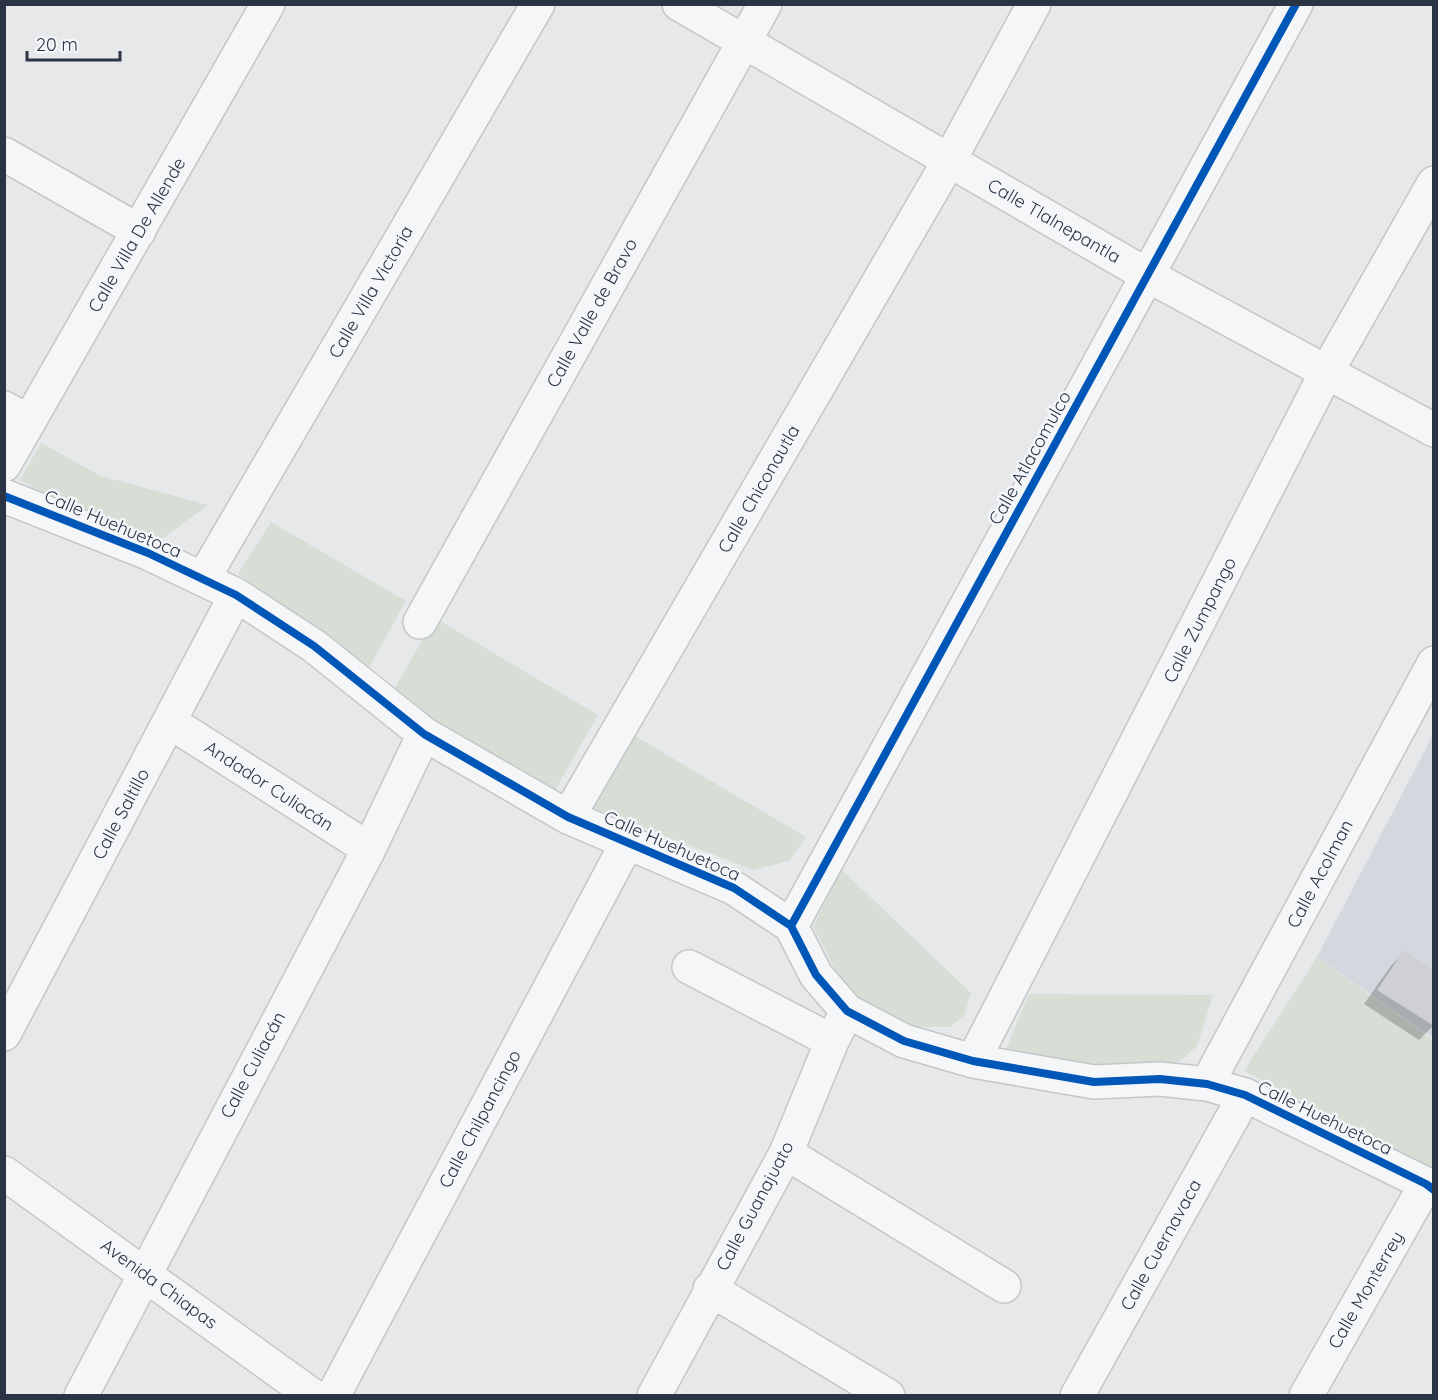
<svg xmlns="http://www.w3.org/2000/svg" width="1438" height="1400" viewBox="0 0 1438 1400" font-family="Quicksand,sans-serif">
  <rect width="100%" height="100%" fill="#e6e8ea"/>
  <path fill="#d4d7dd" d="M1433,735V1038L1317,957Z"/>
  <path fill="#d6ded6" d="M41,443L101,476L208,505L163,538L88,519L20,480Z
    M271,522L406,601L368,669L324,634L238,574Z
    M435,618L598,715L554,792L448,733L393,691Z
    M635,736L806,837L789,861L753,870L593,808Z
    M841,869L971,993L964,1016L950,1027H915L850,997L813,927Z
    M1317,957L1433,1040V1168L1244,1071Z
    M1029,994L1213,995L1197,1046L1180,1061L1162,1070L1058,1067L1004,1054Z"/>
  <path fill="#0003" d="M1404,952L1434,1025L1419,1040L1364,1004L1390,967Z"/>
  <path fill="#ced0d3" d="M1404,950L1434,970V1026L1377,990Z"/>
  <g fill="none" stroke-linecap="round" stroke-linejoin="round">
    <defs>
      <path id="minor" d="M679,4L1147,275L1434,430
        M4,154L139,231
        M4,408L29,422
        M4,465L268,4
        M4,496L148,553L236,595L314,646L424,734L568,817L734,888L791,926L816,975L847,1011L904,1041L973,1061L1094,1082L1160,1079L1207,1084L1245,1095L1426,1184L1434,1190
        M203,579L538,4
        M420,622L765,4
        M170,722L369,849
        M568,817L949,161L1034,4
        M791,926L1296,4
        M689,967L832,1041
        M4,1034L236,595
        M973,1061L1326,373L1434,183
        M1207,1084L1434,663
        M786,1153L1004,1286
        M4,1173L313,1396
        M710,1289L888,1396
        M81,1396L369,849L424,734
        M333,1396L627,843
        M654,1396L786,1153L832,1041L847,1011
        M1077,1396L1245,1095
        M1306,1396L1426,1184"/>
    </defs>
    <use href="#minor" stroke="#c4c6c8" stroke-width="36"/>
    <use href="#minor" stroke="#f5f6f7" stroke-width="33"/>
    <defs>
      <path id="cycleway" d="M4,496L148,553L236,595L314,646L424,734L568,817L734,888L791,926L816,975L847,1011L904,1041L973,1061L1094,1082L1160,1079L1207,1084L1245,1095L1426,1184L1434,1190
        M791,926L1296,4"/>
    </defs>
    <use href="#cycleway" stroke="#f4f6f9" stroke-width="11"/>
    <use href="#cycleway" stroke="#0057b8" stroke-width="8"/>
  </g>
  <g text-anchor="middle" stroke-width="5" stroke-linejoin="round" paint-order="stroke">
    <g font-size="18" fill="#2b3445" stroke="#f4f6f9">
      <text transform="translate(1054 221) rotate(30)" y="6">Calle Tlalnepantla</text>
      <text transform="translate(137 235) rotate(-60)" y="6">Calle Villa De Allende</text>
      <text transform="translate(371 292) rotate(-60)" y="6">Calle Villa Victoria</text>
      <text transform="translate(592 313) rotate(-61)" y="6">Calle Valle de Bravo</text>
      <text transform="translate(1030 458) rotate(-61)" y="6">Calle Atlacomulco</text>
      <text transform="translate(759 489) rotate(-60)" y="6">Calle Chiconautla</text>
      <text transform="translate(113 524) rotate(23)" y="6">Calle Huehuetoca</text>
      <text transform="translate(1200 620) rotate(-63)" y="6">Calle Zumpango</text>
      <text transform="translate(269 786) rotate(33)" y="6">Andador Culiacán</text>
      <text transform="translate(121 814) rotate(-62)" y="6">Calle Saltillo</text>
      <text transform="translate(672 846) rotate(24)" y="6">Calle Huehuetoca</text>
      <text transform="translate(1320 874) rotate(-62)" y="6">Calle Acolman</text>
      <text transform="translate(253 1065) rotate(-62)" y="6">Calle Culiacán</text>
      <text transform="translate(1325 1118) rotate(26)" y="6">Calle Huehuetoca</text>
      <text transform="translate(480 1119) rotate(-62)" y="6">Calle Chilpancingo</text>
      <text transform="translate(755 1206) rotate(-62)" y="6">Calle Guanajuato</text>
      <text transform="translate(1161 1245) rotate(-61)" y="6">Calle Cuernavaca</text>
      <text transform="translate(159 1284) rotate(36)" y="6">Avenida Chiapas</text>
      <text transform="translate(1366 1290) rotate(-60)" y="6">Calle Monterrey</text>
    </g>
  </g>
  <rect width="1438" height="1400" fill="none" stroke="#2b3445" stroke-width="12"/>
  <path d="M27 51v9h93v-9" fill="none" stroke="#2b3445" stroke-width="3"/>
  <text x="36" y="51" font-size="18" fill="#2b3445" stroke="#f4f6f9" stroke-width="4.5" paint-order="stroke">20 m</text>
</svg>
